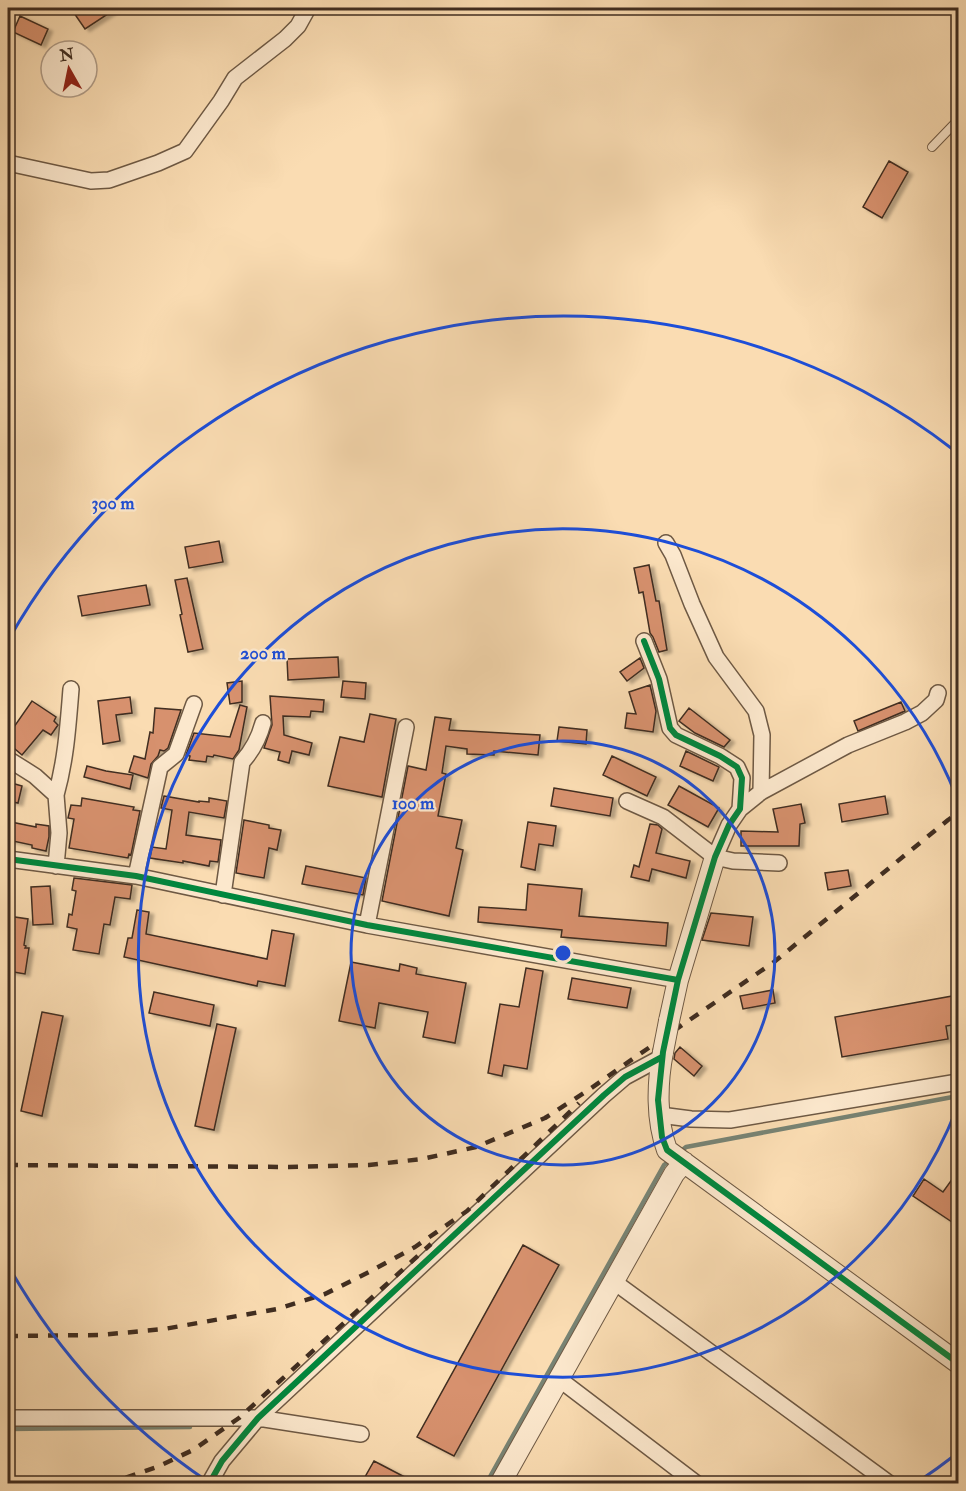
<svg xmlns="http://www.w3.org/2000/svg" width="966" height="1491" viewBox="0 0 966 1491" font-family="'IM FELL Double Pica',serif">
  <defs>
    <filter id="shadow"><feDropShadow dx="4.5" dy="2.5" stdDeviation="1.5" flood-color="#0004"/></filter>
  </defs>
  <rect width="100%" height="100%" fill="#fadcb2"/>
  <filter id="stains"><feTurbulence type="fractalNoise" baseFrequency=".00333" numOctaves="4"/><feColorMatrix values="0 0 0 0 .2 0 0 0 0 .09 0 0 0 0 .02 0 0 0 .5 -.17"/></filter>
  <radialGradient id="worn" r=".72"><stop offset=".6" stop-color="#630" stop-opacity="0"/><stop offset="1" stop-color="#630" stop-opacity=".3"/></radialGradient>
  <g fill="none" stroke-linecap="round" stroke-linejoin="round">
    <path stroke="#788373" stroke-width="4.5" d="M679,1153L686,1147L958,1096
      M8,1429L190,1427
      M486,1484L664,1165L672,1159"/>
  </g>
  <path fill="#d7916e" stroke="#402d20" stroke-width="1.5" filter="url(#shadow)" d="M83,8H117L85,29L74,13Z
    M20,16L48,29L41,45L13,32Z
    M889,161L908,172L882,218L863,207Z
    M219,541L223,562L189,568L185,547Z
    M649,565L656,601H659L667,650L659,652L653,637L650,633L643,592L639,593L634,568Z
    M187,578L203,649L188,652L180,615L182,614L175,580Z
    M146,585L150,605L82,616L78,596Z
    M338,657L339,677L288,680L287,659Z
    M640,658L644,668L627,681L620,672Z
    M242,681V702L230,704L227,683Z
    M343,681L366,683L365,699L341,697Z
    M650,685L656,711L653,732L625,728L627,713L636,714L629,692Z
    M270,696L324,700L323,712L311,711L310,717L283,716L284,735L312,743L309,755L292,751L289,763L278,760L280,752L264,748L272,725Z
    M130,697L132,713L116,715L120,741L103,744L98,701Z
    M32,701L56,717L54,721L58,725L51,735L43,730L22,755L8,743V722L14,727Z
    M901,702L905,711L858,731L854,721Z
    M240,705L247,707L239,750L233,759L214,755L213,757L207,756L206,762L189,760L190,756L186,755L194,733L230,737Z
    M155,708L181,710L168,748L164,751L160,750L158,756L151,764L148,778L129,772L134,756L145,759L150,732L153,733Z
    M689,708L730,740L724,747L695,733L679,721Z
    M370,714L396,719L382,797L328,786L340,737L364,742Z
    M435,717L451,719L449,730L540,735L538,755L494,751V755L467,754V749L446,746L442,773L446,774L438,816L462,820L456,848L463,850L449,916L382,901L408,766L426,770Z
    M559,727L587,730L586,744L557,741Z
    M686,751L719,767L713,781L680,766Z
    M612,756L656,777L647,796L603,775Z
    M87,766L106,771L133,775L130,789L84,777Z
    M8,782L22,786L18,803L8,801Z
    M679,786L719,808L708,827L668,805Z
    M554,788L613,798L610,816L551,806Z
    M164,796L199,802V801L209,802V798L227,801L224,818L189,812L186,835L221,840L218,862L210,861L209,866L183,861V863L150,858L152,847L166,849L172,810L161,808Z
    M885,796L888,814L842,822L839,804Z
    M82,798L134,807L133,810L140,811L131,855L129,854L128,858L69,848L74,819L68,818L71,805L81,806Z
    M801,804L805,823L800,824L799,846H741V831L778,832L773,809Z
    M244,820L269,825V828L281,830L277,850L269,848L264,878L236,873Z
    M11,822L36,827V824L49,826V837L46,851L32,848V845L8,840Z
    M528,822L556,826L553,846L539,844L535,870L521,867Z
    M650,824L658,825L662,829L656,853L690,861L686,878L652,869L649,881L631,877L634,865L639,867Z
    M306,866L366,878L363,895L302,884Z
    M848,870L851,886L828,890L825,873Z
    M74,878L132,885L130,899L115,897L110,925L104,924L99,954L73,950L77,929L67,927L69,914L72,915L76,891L72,890Z
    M528,884L582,889L579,916L668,923L666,946L561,937L562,930L478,922L479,907L526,910Z
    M50,886L53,924L33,925L31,887Z
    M137,910L149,912L146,934L267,959L272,930L294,934L285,986L258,981L257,986L124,957L128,938H132Z
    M711,913L753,917L749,946L702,940Z
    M8,916L28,919L24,945L26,946L25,948H29L25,974L8,971Z
    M351,962L399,971L400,964L417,968L416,974L466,983L455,1043L423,1037L428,1012L379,1003L375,1028L339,1021Z
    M526,968L543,971L527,1069L504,1065L502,1076L488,1073L500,1004L519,1007Z
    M572,978L631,988L627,1008L568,999Z
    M773,990L775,1003L743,1009L740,996Z
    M154,992L214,1005L210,1026L149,1013Z
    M958,995V1024L946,1026L948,1039L842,1057L835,1017Z
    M42,1012L63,1016L42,1116L21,1111Z
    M217,1024L236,1028L214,1130L195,1126Z
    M680,1047L702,1066L694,1076L674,1059L675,1053Z
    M958,1171V1212L952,1222L913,1196L924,1179L943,1192Z
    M523,1245L559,1265L454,1456L417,1437Z
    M374,1461L418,1484H392L379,1477L375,1484H361Z"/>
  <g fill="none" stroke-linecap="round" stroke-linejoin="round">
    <defs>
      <path id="service" d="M932,147L958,120"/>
      <path id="minor" d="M8,163L91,181L109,180L158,163L185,151L221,101L235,78L285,39L298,26L308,8
        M666,543L673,555L692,604L716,657L756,711L762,735L761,792
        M644,641L659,679L670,728L676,735L720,756L737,767L742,778L740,809L729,825L715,857
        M8,759L35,776L56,795L59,833L56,866
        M56,795C66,759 68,726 71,689
        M627,801L663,817L715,857L733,861L779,863
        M740,809L761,792L848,745L905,722L922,713L936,700L938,693
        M8,859L136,876L367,925L678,980
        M136,876L160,767L176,754L194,704
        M223,895L242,762C253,750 259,738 263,723
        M367,925L406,727
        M660,1115L691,1119L730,1120L958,1082
        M613,1281L890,1484
        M559,1379L697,1484
        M8,1418H258L361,1434
        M209,1484L222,1461L258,1418L604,1095L625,1077L662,1057"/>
      <path id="tertiary" d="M669,1021L678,980L715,857
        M663,1052C657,1083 656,1120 667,1150L958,1363
        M500,1484L674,1174L684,1162"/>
    </defs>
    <use href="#service" stroke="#6e5944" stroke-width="10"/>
    <use href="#minor" stroke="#6e5944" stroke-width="18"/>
    <use href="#tertiary" stroke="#6e5944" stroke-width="22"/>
    <use href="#service" stroke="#fce8cd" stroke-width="8"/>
    <use href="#minor" stroke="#fce8cd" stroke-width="15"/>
    <use href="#tertiary" stroke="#fce8cd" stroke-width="20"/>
    <path stroke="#402d20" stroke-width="4.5" stroke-dasharray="10 10" stroke-linecap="butt" d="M8,1165L289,1167L369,1165L422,1159L476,1147L545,1118L590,1089L634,1058L774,962L948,820L958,813
      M8,1336L100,1335L164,1329L277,1309L325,1294L369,1272L415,1247L467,1211L579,1103
      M107,1484L157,1467L193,1450L239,1418L431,1244"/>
    <defs>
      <path id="tertiary-bridge" d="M663,1052L669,1021"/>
    </defs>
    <use href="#tertiary-bridge" stroke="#6e5944" stroke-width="22" stroke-linecap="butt"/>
    <use href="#tertiary-bridge" stroke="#fce8cd" stroke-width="20"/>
    <defs>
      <path id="cycleway" d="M644,641L659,679L670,728L676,735L720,756L737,767L742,778L740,809L729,825L715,857L678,980L663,1052L658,1100L662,1137L667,1150L958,1363
        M8,859L136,876L367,925L678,980
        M209,1484L222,1461L258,1418L604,1095L625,1077L662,1057"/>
    </defs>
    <use href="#cycleway" stroke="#fce8cd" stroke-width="10"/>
    <use href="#cycleway" stroke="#00873e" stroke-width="6"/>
  </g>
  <g fill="none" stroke="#1d4ed8" stroke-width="3">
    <circle cx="563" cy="953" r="212"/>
    <path d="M957 1108A424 424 0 1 1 957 798"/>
    <path d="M955 1455A637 637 0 0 1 919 1481M207 1481A637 637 0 0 1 9 1267M9 639A637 637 0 0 1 955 451"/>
  </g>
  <circle cx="563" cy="953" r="9" fill="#1d4ed8" stroke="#fce8cd" stroke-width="3"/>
  <g font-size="18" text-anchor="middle" font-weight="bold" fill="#1d4ed8" stroke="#fce8cd" stroke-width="4.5" stroke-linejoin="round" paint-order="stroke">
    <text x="113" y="509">300 m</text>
    <text x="263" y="659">200 m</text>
    <text x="413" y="809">100 m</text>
  </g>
  <rect width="966" height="1491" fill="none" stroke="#fadcb2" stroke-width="30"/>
  <rect x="9" y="9" width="948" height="1473" fill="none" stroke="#402d20" stroke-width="3"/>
  <rect x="15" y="15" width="936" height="1461" fill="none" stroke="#402d20" stroke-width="1.5"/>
  <g transform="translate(69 69) rotate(351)"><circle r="28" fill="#fce8cd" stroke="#b19d88" stroke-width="1.5"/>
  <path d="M0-4.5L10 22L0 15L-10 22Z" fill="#8f2418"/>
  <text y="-9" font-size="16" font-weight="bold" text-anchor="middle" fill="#402d20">N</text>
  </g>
  <rect width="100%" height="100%" filter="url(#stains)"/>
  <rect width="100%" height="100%" fill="url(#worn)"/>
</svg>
